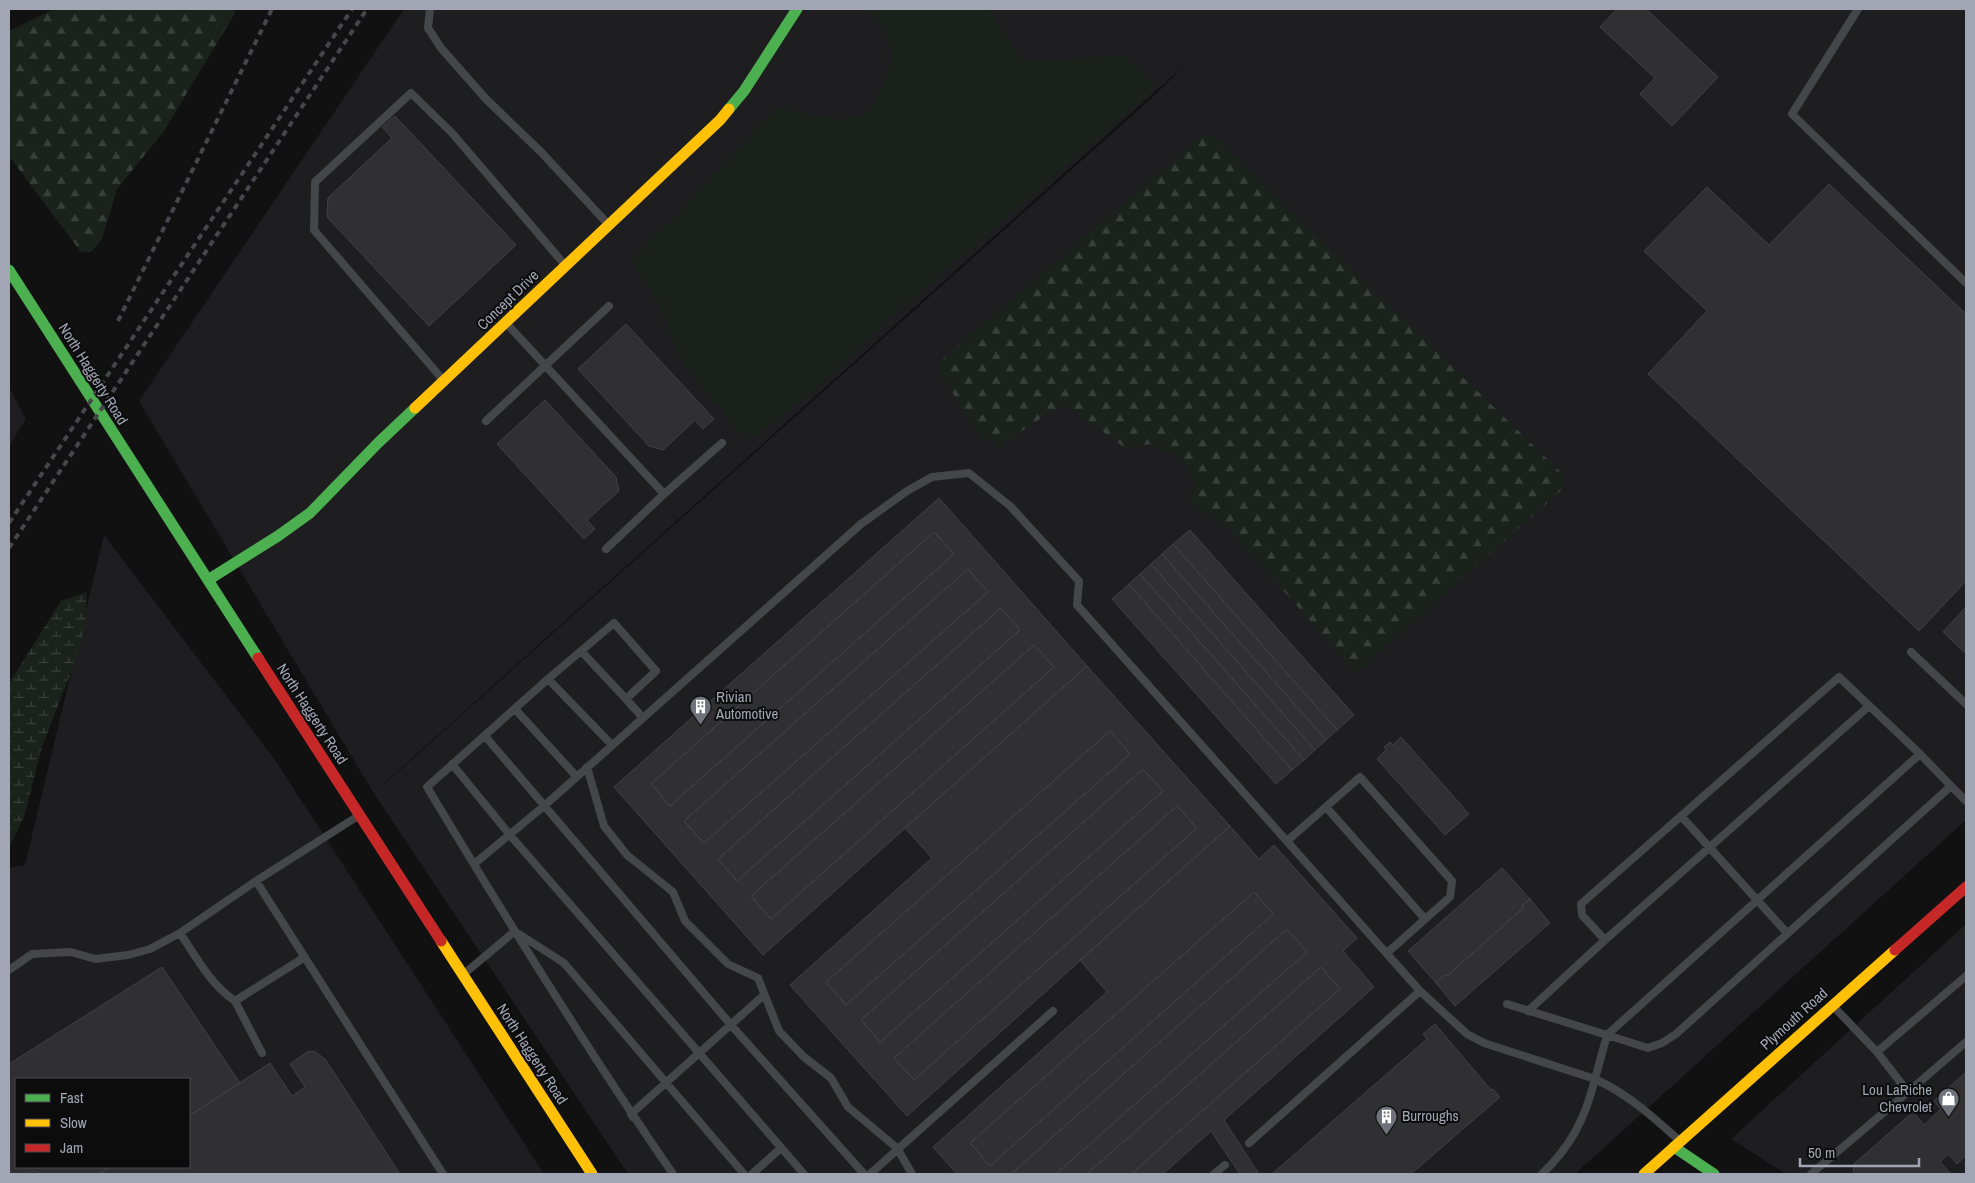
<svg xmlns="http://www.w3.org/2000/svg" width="1975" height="1183" viewBox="0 0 1975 1183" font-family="'Archivo Narrow',sans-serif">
  <defs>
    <pattern id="forest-firs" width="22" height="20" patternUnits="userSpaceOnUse" patternTransform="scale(1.25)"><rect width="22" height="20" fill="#1b221c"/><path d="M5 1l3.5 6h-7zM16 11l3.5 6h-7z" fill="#393f3b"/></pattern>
    <pattern id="wetland-marsh" width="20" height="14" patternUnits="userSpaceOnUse" patternTransform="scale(1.25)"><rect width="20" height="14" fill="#1b221c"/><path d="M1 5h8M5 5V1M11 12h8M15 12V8" fill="none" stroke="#393f3b"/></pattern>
  </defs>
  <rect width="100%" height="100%" fill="#111112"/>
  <path fill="#1e1e20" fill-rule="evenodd" d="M404,9H1966V820L1575,1174H628L373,792L139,401ZM1187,63L1155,95L389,780L379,788Z
    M9,387L26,419L9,446Z
    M104,535L275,760L544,1174H9V868L25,865ZM16,1079H189V1167H16Z
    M1966,924V1174H1786L1731,1139Z"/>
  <path fill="#1b221c" d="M866,9H989L1021,60L1098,58L1123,54L1149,80L1153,90L893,316L814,390L755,437L741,436L723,411L682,362L657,300L632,261L656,234L677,216L764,120L781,106C804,113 841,124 863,115C876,110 893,64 891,51C889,33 878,21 866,9Z"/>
  <path fill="url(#forest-firs)" d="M54,9H233L235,13L164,131L117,189L102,239L91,252H81L9,156V31Z
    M1203,135L1215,137L1563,474L1565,487L1356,673L1230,530L1189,501L1195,483L1180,458L1149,444L1125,448L1066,405L1047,414L999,447L981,438L942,376L940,361Z"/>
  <path fill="url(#wetland-marsh)" d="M87,592L85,627L73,667L42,747L24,817L9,847V683L61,601Z"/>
  <path fill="#303032" stroke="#404046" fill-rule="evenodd" d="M1617,9H1646L1718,77L1672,126L1640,94L1655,78L1600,27Z
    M395,116L516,245L429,326L327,217L328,198L392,138L382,127Z
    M1829,184L1966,314V581L1919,631L1648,374L1707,311L1644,251L1707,187L1769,245Z
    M626,324L714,419L703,429L695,420L663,450L649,446L578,369Z
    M545,400L616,477L619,491L587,520L595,529L584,539L497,444Z
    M939,498L1087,666L763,955L614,787ZM934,532L954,554L670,806L651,784ZM968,569L988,592L704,843L684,821ZM1001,608L1020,630L737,881L718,859ZM1034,645L1054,667L771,919L751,896Z
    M1190,530L1354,715L1337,730L1173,544Z
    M934,532L954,554L670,806L651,784Z
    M1173,544L1337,730L1326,740L1162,554Z
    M1162,554L1326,740L1315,750L1151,564Z
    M1151,564L1315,750L1304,760L1140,574Z
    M968,569L988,592L704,843L684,821Z
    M1140,574L1304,760L1292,770L1129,584Z
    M1129,584L1292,770L1276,784L1112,599Z
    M1966,607V654L1943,632Z
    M1001,608L1020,630L737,881L718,859Z
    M1034,645L1054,667L771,919L751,896Z
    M1087,666L1230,826L907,1116L790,985L932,858L905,828ZM1110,731L1130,754L846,1005L826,982ZM1143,769L1163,791L880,1042L861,1020ZM1177,806L1197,828L914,1080L894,1058Z
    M1110,731L1130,754L846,1005L826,982Z
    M1401,737L1469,814L1445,835L1377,759L1386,750L1384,747L1390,742L1393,745Z
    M1143,769L1163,791L880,1042L861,1020Z
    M1177,806L1197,828L914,1080L894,1058Z
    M1230,826L1259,859L1274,845L1357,938L1343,951L1374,987L1224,1120L1259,1174H1240L1211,1131L1163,1174H1131L1340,989L1321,967L1087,1174H1056L1307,952L1287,929L1011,1174H957L933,1147L1107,992L1080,960ZM1254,892L1273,914L990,1166L970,1143Z
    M1502,868L1530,899L1522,906L1523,908L1447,976L1445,974L1436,983L1408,951Z
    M1254,892L1273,914L990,1166L970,1143Z
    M1530,899L1550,923L1455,1006L1436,983L1445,974L1447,976L1523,908L1522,906Z
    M1287,929L1307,952L1056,1174H1011Z
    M162,967L240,1083L189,1116V1079H16V1167H110L99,1174H36L34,1171L28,1174H10L9,1064Z
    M1321,967L1340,989L1131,1174H1087Z
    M1435,1024L1491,1090L1493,1089L1500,1097L1411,1174H1272L1427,1039L1423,1034Z
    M314,1051L325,1059L400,1174H99L110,1167H189V1116L270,1063L292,1096L305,1087L290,1064L307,1052Z
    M1966,1072V1155L1957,1164L1948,1154L1940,1162L1951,1174H1853L1854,1164L1913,1112L1924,1125L1941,1109L1934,1101Z"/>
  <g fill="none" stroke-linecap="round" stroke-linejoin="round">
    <path stroke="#45464a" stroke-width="8" d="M430,9L428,28L441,48L486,99L541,152L608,224
      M1858,9L1792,114L1966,283
      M506,323L664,494L722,443
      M444,381L314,230L315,182L411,93L452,133L565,265
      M486,421L609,306
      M606,549L664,494
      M582,652L626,699
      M1911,652L1966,704
      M548,679L612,745
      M515,709L576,776
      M643,718L626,699L656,671L614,623L548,679L427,787C506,918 586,1048 673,1174
      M485,736L731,1025L864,1174
      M1920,754L1951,786
      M452,764L510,835L804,1174
      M587,767L604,826L627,855L673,892L685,921L728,964L758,978L779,1031L804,1057L831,1078L848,1107L897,1148L912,1174
      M1326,807L1425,919
      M1681,816L1787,933
      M1287,841L1360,777L1452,881L1450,897L1387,953
      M474,864L544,806L861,524L907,491L932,477L969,473L1010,506L1079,581L1077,605L1420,991L1467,1034L1484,1043L1595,1079C1585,1119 1571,1146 1542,1174
      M256,881L443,1174
      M180,933C196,957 211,985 235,1001L305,957
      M519,934L564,963L744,1174
      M1605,940L1869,706
      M9,970L32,954L71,952L95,959L128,955L150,949L180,933L256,881L358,816
      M465,973L515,931
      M235,1001L262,1053
      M1507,1004L1607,1035L1920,754L1839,677L1581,904L1582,915L1605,940L1528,1011
      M1877,1052L1966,976
      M1908,1092L1966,1042
      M633,1117L631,1114L764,995
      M1680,1141C1653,1117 1628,1094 1595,1079L1607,1035L1648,1048L1662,1043L1676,1034L1951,786L1966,801
      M1249,1143L1420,991
      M752,1174L781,1148
      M870,1174L1053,1011
      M1214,1174L1225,1165
      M1811,1174L1908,1092L1877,1052L1833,1006"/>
    <path stroke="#4caf50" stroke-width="11" d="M729,109L744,91L797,9
      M9,270L258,658
      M208,580L278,536L310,513L378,443L415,408
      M1674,1147L1714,1174"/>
    <path stroke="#ffc107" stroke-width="11" d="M415,408L720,120L729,109
      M441,941L592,1174
      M1644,1174L1895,950"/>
    <path stroke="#c62828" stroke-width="11" d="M258,658L441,941
      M1895,950L1966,887"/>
    <path stroke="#46474b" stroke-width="4" stroke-dasharray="6 5" stroke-linecap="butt" d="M118,321L272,9
      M9,523L352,9
      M9,548L367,9"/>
  </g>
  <defs>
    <symbol id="building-pin" viewBox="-11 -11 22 30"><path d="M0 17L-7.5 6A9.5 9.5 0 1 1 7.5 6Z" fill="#6f717b" stroke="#0c0c0d"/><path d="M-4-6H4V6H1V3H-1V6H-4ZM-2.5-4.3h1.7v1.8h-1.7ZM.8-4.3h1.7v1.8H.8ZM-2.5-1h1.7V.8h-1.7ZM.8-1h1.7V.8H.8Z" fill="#fff"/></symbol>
    <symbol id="shop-pin" viewBox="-11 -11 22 30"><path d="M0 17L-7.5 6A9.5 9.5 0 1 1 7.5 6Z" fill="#6f717b" stroke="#0c0c0d"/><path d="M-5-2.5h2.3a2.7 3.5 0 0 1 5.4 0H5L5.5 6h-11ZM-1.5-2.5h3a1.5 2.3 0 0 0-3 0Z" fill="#fff"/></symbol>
  </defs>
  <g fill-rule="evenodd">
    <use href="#building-pin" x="688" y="694" width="25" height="34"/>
    <use href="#shop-pin" x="1936" y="1086" width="25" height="34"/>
    <use href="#building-pin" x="1374" y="1104" width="25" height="34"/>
  </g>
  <g text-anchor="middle" stroke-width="4" stroke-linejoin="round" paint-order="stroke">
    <g font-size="15" fill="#a1a5b4" stroke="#0c0c0d">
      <text transform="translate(508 300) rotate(-44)" y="5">Concept Drive</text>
      <text transform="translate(93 374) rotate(58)" y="5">North Haggerty Road</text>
      <text transform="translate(312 714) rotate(57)" y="5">North Haggerty Road</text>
      <text transform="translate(1794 1019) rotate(-42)" y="5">Plymouth Road</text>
      <text transform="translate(532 1054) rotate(57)" y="5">North Haggerty Road</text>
    </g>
    <g font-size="15" fill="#a1a5b4" stroke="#0c0c0d" text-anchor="start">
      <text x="716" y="702">Rivian<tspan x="716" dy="17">Automotive</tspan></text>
      <text x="1932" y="1095" text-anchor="end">Lou LaRiche<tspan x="1932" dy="17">Chevrolet</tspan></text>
      <text x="1402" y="1121">Burroughs</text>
    </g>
  </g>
  <rect width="1975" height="1183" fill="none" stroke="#a1a5b4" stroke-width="20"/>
  <rect x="15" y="1078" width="175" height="90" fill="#0c0c0d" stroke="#484950"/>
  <rect x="25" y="1094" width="25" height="8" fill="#4caf50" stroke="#484950"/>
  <text x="60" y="1103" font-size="15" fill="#a1a5b4">Fast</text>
  <rect x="25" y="1119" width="25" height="8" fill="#ffc107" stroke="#484950"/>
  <text x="60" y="1128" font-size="15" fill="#a1a5b4">Slow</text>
  <rect x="25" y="1144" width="25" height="8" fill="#c62828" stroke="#484950"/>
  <text x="60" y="1153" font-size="15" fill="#a1a5b4">Jam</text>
  <path d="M1800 1158v8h119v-8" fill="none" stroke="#a1a5b4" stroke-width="2.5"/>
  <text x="1808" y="1158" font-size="15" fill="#a1a5b4" stroke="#0c0c0d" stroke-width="4" paint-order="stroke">50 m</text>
</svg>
